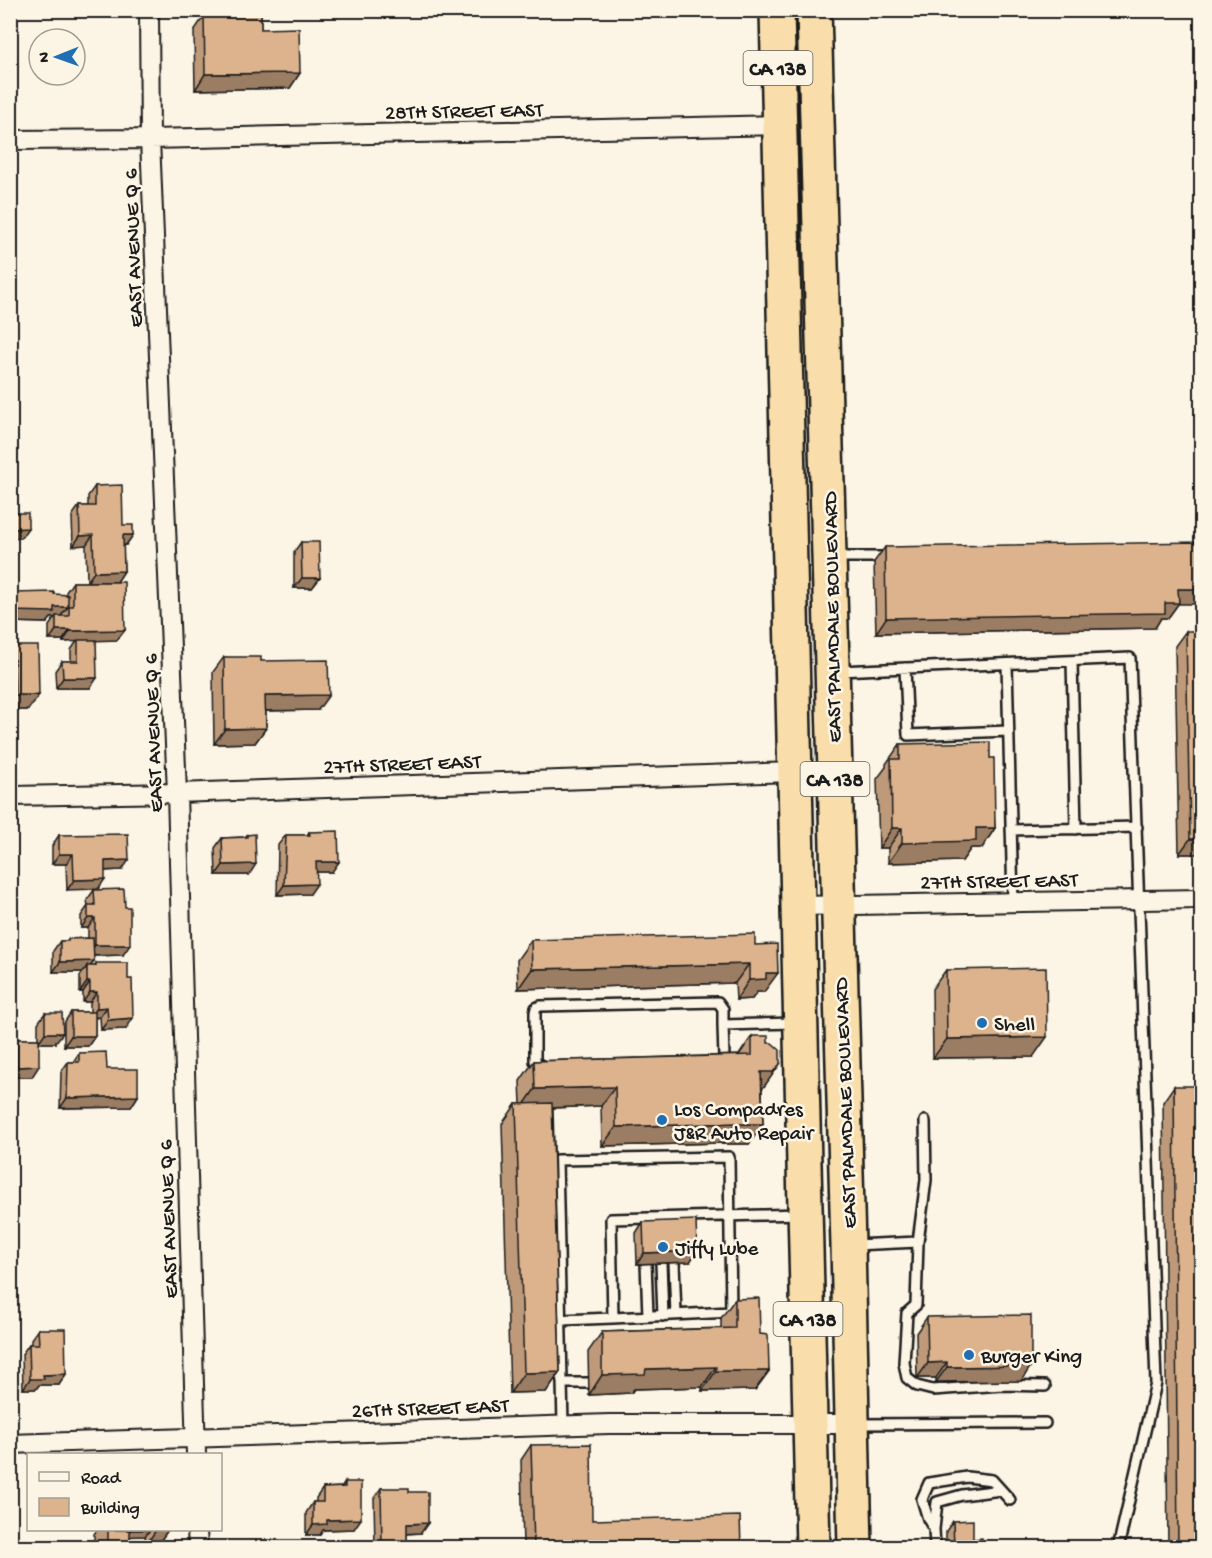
<svg xmlns="http://www.w3.org/2000/svg" width="1212" height="1558" viewBox="0 0 1212 1558" font-family="'Gochi Hand',sans-serif">
  <rect width="100%" height="100%" fill="#fcf5e5"/>
  <filter id="ink" filterUnits="userSpaceOnUse"><feTurbulence type="fractalNoise" baseFrequency=".0167" numOctaves="2"/><feDisplacementMap in="SourceGraphic" scale="12" xChannelSelector="R" yChannelSelector="G"/><feConvolveMatrix kernelMatrix="1 2 1 2 8 2 1 2 1" color-interpolation-filters="sRGB"/></filter>
  <g filter="url(#ink)">
    <g fill="none" stroke-linecap="round" stroke-linejoin="round">
      <defs>
        <path id="lane" d="M835,557H890
          M1072,661L1076,829
          M1007,664L1013,902
          M905,668L908,735L1008,731
          M839,671L1130,658L1156,1383L1118,1548
          M1011,830L1137,827
          M717,1063L722,1061L724,1058L723,1025
          M544,1067L538,1064L535,1061V1012L536,1008L540,1006L718,1002L723,1009V1025L795,1023
          M925,1121L926,1180L918,1242L916,1305L907,1313L904,1363L907,1378L917,1386L933,1390L1002,1385L1045,1386
          M854,1245L918,1242
          M674,1262L676,1315
          M646,1263L648,1316
          M661,1263L663,1316
          M731,1312L613,1318L611,1219L800,1214
          M561,1320L613,1318
          M562,1383H588
          M858,1424L1045,1423
          M563,1425L557,1160L729,1157L731,1314
          M934,1529L928,1519L922,1499L929,1483L967,1477L992,1480L1001,1490
          M935,1548L934,1529L937,1502L962,1495L1001,1490L1010,1500"/>
        <path id="street" d="M149,10L150,139L177,793L196,1454
          M10,140L150,139L779,125
          M10,796L177,793L795,772
          M798,906L1202,899
          M10,1444L609,1424H852
          M197,1530L198,1548"/>
        <path id="highway" d="M777,10L813,1548
          M814,10L848,1245L855,1548"/>
      </defs>
      <use href="#lane" stroke="#1c1c1c" stroke-width="14"/>
      <use href="#street" stroke="#1c1c1c" stroke-width="22"/>
      <use href="#highway" stroke="#1c1c1c" stroke-width="38"/>
      <use href="#lane" stroke="#fcf5e5" stroke-width="9"/>
      <use href="#street" stroke="#fcf5e5" stroke-width="18"/>
      <use href="#highway" stroke="#f9deab" stroke-width="33"/>
    </g>
    <path fill="#be9a7a" stroke="#1c1c1c" stroke-width="1.5" d="M215,10H261V29L300,73L290,88L195,90L194,31L204,16H212Z
      M95,486L123,525L133,535L126,545H123L124,571L117,582L125,630L117,640H96L90,688H56L55,671L62,661H71V650L77,641L63,642V640H49V626L55,617L51,618L47,623L10,622V594L11,593L66,595V592L73,582H87L86,545L73,546L72,516L79,506H88V496Z
      M301,542L320,578L312,588H294V552Z
      M885,547L1178,604L1168,618H1161L1155,628L876,633L874,562Z
      M1186,631L1202,854H1179L1175,646Z
      M14,646L28,710H10V651Z
      M224,657L261,661L318,710L266,711V728L255,743L214,744L213,672Z
      M900,744L990,758L995,828L982,848H971L962,861L888,863V848H879L877,779L886,767V764Z
      M309,832L332,872H317L310,894L277,895L278,845L286,835H307Z
      M59,835L122,870L105,871L67,890L66,864H52V846Z
      M247,835L249,875H216L215,848L222,838L245,837Z
      M94,890L123,955L93,956L90,966H95L96,963L126,1029L101,1030L100,1017L95,1018V1036L88,1046H64V1023L71,1012H90V1002H83V992H80V976L83,972H53V951L60,941H66L68,939L88,938V928H81V916L88,906L87,900Z
      M531,940L755,945L764,992H757L752,999L736,1000L735,983L518,989L517,960Z
      M946,970L1033,1057L933,1058L932,989Z
      M45,1013L55,1043H39L32,1077H10V1048L17,1039H38V1023Z
      M752,1036L766,1084L762,1089L763,1124L749,1144H722V1143L602,1146L601,1106L553,1108L560,1372L546,1392L510,1393L502,1124L516,1104H521L520,1081L534,1061L739,1055Z
      M79,1053L107,1069L138,1096L131,1107L60,1108L61,1072L68,1062H73Z
      M1174,1086L1202,1548H1168L1163,1102Z
      M643,1222L690,1262L637,1264L636,1233Z
      M735,1299L760,1334L769,1371L755,1390L702,1391V1387L634,1389L631,1393L589,1395L588,1352L602,1332L721,1328V1318Z
      M927,1317L1021,1381L936,1382V1378H917L916,1333Z
      M38,1329L66,1374L59,1385H39L36,1389H23L22,1354L29,1344H31V1339Z
      M531,1445L592,1520L741,1548H523L521,1460Z
      M345,1482L354,1529L323,1530L320,1535H306V1513L313,1502H316V1498L323,1488L342,1487Z
      M381,1488L409,1492L421,1533L407,1534V1548H375L374,1498Z
      M953,1521L973,1539L982,1548H946V1531Z
      M97,1530H168L158,1544L146,1545L145,1536H130V1546L129,1548H94V1534Z"/>
    <path fill="#9b7d63" stroke="#1c1c1c" stroke-width="1.5" d="M300,73L290,88L195,90L205,74Z
      M28,528L21,538L10,539V529Z
      M93,535L86,545L73,546L80,536Z
      M123,535H133L126,545H116Z
      M124,571L117,582H87L94,572Z
      M302,578H320L312,588H294Z
      M1178,589H1202V604H1178L1168,618H1161L1155,628L876,633L886,618L1165,603Z
      M54,607H68L60,617L51,618L47,623L10,622V613L11,611Z
      M56,630H70L63,640H49Z
      M125,630L117,640L63,642L70,631Z
      M63,678H97L90,688H56Z
      M15,695H39L28,710H10V701Z
      M329,695L318,710L255,711L265,696Z
      M266,728L255,743L214,744L225,729Z
      M892,828H902L888,848H879Z
      M976,828H995L982,848H971L962,861L888,863L902,843Z
      M1190,839H1202V854H1179Z
      M59,854H73L66,864H52Z
      M129,860L122,870L98,871L105,861Z
      M316,862H339L332,872H309Z
      M256,864L249,875H216L223,865Z
      M105,879L98,889L67,890L74,880Z
      M317,884L310,894L277,895L284,885Z
      M88,918H95L88,928H81Z
      M95,945H130L123,955L88,956Z
      M94,961L87,971V966L83,972H53L60,962Z
      M749,964L735,983L518,989L532,969Z
      M766,973H778L764,992H757L752,999L736,1000L749,980Z
      M87,982H90L83,992H80Z
      M90,992H97L90,1002H83Z
      M107,1007L100,1017L90,1018L97,1008Z
      M133,1018L126,1029L101,1030L108,1020Z
      M45,1033H63L55,1043H38Z
      M71,1036H95L88,1046H64Z
      M1047,1037L1033,1057L933,1058L947,1039Z
      M780,1064L766,1084L759,1092L761,1072Z
      M39,1066L32,1077H10L17,1067Z
      M615,1087L601,1106L521,1109L535,1089Z
      M138,1096L131,1107L60,1108L67,1098Z
      M736,1123L722,1143L602,1146L616,1127Z
      M736,1124H763L749,1144H722Z
      M697,1251L690,1262L637,1264L644,1253Z
      M947,1362L936,1378H917L928,1363Z
      M1031,1366L1021,1381L936,1382L947,1367Z
      M716,1367L702,1387L634,1389L631,1393L589,1395L602,1375L646,1369Z
      M716,1371H769L755,1390L702,1391Z
      M560,1372L546,1392L510,1393L524,1373Z
      M66,1374L59,1385H39L36,1389H23L30,1379L43,1375Z
      M361,1519L354,1529L323,1530L320,1535H306L313,1525L327,1520Z
      M428,1523L421,1533L400,1534L407,1524Z
      M121,1530H150L145,1536L116,1537Z
      M156,1530H168L158,1544L146,1545Z
      M108,1546H130L129,1548H107Z"/>
    <path fill="#ddb38e" stroke="#1c1c1c" stroke-width="1.5" d="M220,10H261V29L299,28L300,73L205,74L204,16L220,15Z
      M122,485L123,525H133V535H123L124,571L94,572L93,535L80,536L79,506H95V486Z
      M10,513H28V528L10,529Z
      M301,542H319L320,578H302Z
      M1202,542V589H1178L1179,603H1165V613L886,618L885,547Z
      M73,582H124L125,630L70,631V630H56V616H69V606H73Z
      M54,592V594L68,595V607H54V612L11,611V593Z
      M1186,631H1202V839H1190Z
      M78,640H96L97,678H63L62,661H78Z
      M14,646H38L39,695H15Z
      M224,657H261V661L328,660L329,695L265,696L266,728L225,729Z
      M990,742V758H994L995,828H976V841L902,843V828H892L891,759H900V744Z
      M338,831L339,862H316L317,884L284,885L286,835H310L309,832Z
      M128,834L129,860L105,861V879L74,880L73,854H59V835Z
      M255,834L256,864L223,865L222,838L247,837V835Z
      M124,889L125,907H130V945H95V918H88V905H95L94,890Z
      M755,934V945L777,944L778,973H766V979L749,980V964L532,969L531,940Z
      M93,938L94,961L60,962V941H68V939Z
      M96,963H128V979H132L133,1018L108,1020L107,1007L97,1008V992H90V982H87V966H96Z
      M1046,968L1047,1037L947,1039L946,970Z
      M71,1012H95V1036H71Z
      M45,1013H62L63,1033H45Z
      M752,1036H768V1043H772L780,1050V1064L773,1072H761L763,1124H736V1123L616,1127L615,1087L535,1089L534,1061L752,1055Z
      M17,1039H39V1066L17,1067Z
      M106,1052L107,1069H138V1096L67,1098L68,1062H79V1053Z
      M1174,1086H1202V1548H1178Z
      M552,1103L560,1372L524,1373L516,1104Z
      M696,1220L697,1251L644,1253L643,1222Z
      M759,1298L760,1334L768,1335L769,1371H716V1367L646,1369L645,1374L602,1375V1332L735,1328V1299Z
      M1031,1315V1366L947,1367V1362L928,1363L927,1317Z
      M38,1329H65L66,1374L43,1375L44,1379H30L29,1344H39Z
      M591,1444L592,1520L740,1516L741,1548H534L531,1445Z
      M345,1482H361V1519L327,1520V1524L313,1525V1502H323V1488L345,1487Z
      M381,1488H409V1492H428V1523L407,1524V1548H382Z
      M973,1520V1539L982,1538V1548H954L953,1521Z
      M108,1530H130V1546H108Z"/>
  </g>
  <g fill="#1f6fb2" stroke="#fcf5e5" stroke-width="2">
    <circle cx="982" cy="1023" r="6"/>
    <circle cx="662" cy="1120" r="6"/>
    <circle cx="663" cy="1247" r="6"/>
    <circle cx="969" cy="1355" r="6"/>
  </g>
  <g text-anchor="middle" stroke-width="5" stroke-linejoin="round" paint-order="stroke">
    <g fill="#fcf5e5" stroke="#5f5d58" stroke-width="1.5">
      <rect x="743.5" y="51" width="69" height="34" rx="4.5"/>
      <rect x="800.5" y="762" width="69" height="34" rx="4.5"/>
      <rect x="773.5" y="1302" width="69" height="34" rx="4.5"/>
    </g>
    <g font-size="20" font-weight="bold" fill="#1c1c1c">
      <text x="778" y="75">CA 138</text>
      <text x="835" y="786">CA 138</text>
      <text x="808" y="1326">CA 138</text>
    </g>
    <g font-size="21" fill="#1c1c1c" stroke="#fcf5e5">
      <text transform="translate(464 110) rotate(-1)" y="7">28TH STREET EAST</text>
      <text transform="translate(132 248) rotate(-92)" y="7">EAST AVENUE Q 6</text>
      <text transform="translate(831 617) rotate(-91)" y="7">EAST PALMDALE BOULEVARD</text>
      <text transform="translate(152 733) rotate(-92)" y="7">EAST AVENUE Q 6</text>
      <text transform="translate(402 763) rotate(-2)" y="7">27TH STREET EAST</text>
      <text transform="translate(999 880) rotate(-1)" y="7">27TH STREET EAST</text>
      <text transform="translate(844 1103) rotate(-92)" y="7">EAST PALMDALE BOULEVARD</text>
      <text transform="translate(167 1219) rotate(-92)" y="7">EAST AVENUE Q 6</text>
      <text transform="translate(430 1407) rotate(-2)" y="7">26TH STREET EAST</text>
    </g>
    <g font-size="21" fill="#1c1c1c" stroke="#fcf5e5" text-anchor="start">
      <text x="994" y="1030">Shell</text>
      <text x="674" y="1115">Los Compadres<tspan x="674" dy="24">J&amp;R Auto Repair</tspan></text>
      <text x="675" y="1254">Jiffy Lube</text>
      <text x="981" y="1362">Burger King</text>
    </g>
  </g>
  <rect width="1212" height="1558" fill="none" stroke="#fcf5e5" stroke-width="36"/>
  <rect x="18" y="18" width="1176" height="1522" fill="none" stroke="#1c1c1c" stroke-width="2" filter="url(#ink)"/>
  <rect x="27" y="1453" width="195" height="78" fill="#fcf5e5" stroke="#a29e95" stroke-width="1.5"/>
  <rect x="39" y="1472" width="30" height="9" fill="#fcf5e5" stroke="#a29e95" stroke-width="1.5"/>
  <text x="81" y="1483" font-size="18" fill="#1c1c1c">Road</text>
  <rect x="39" y="1498" width="30" height="18" fill="#ddb38e" stroke="#a29e95" stroke-width="1.5"/>
  <text x="81" y="1513" font-size="18" fill="#1c1c1c">Building</text>
  <g transform="translate(57 57) rotate(269)"><circle r="28" fill="#fcf5e5" stroke="#a29e95" stroke-width="1.5"/>
  <path d="M0-4.5L10 22L0 15L-10 22Z" fill="#1f6fb2"/>
  <text y="-9" font-size="16" font-weight="bold" text-anchor="middle" fill="#1c1c1c">N</text>
  </g>
</svg>
